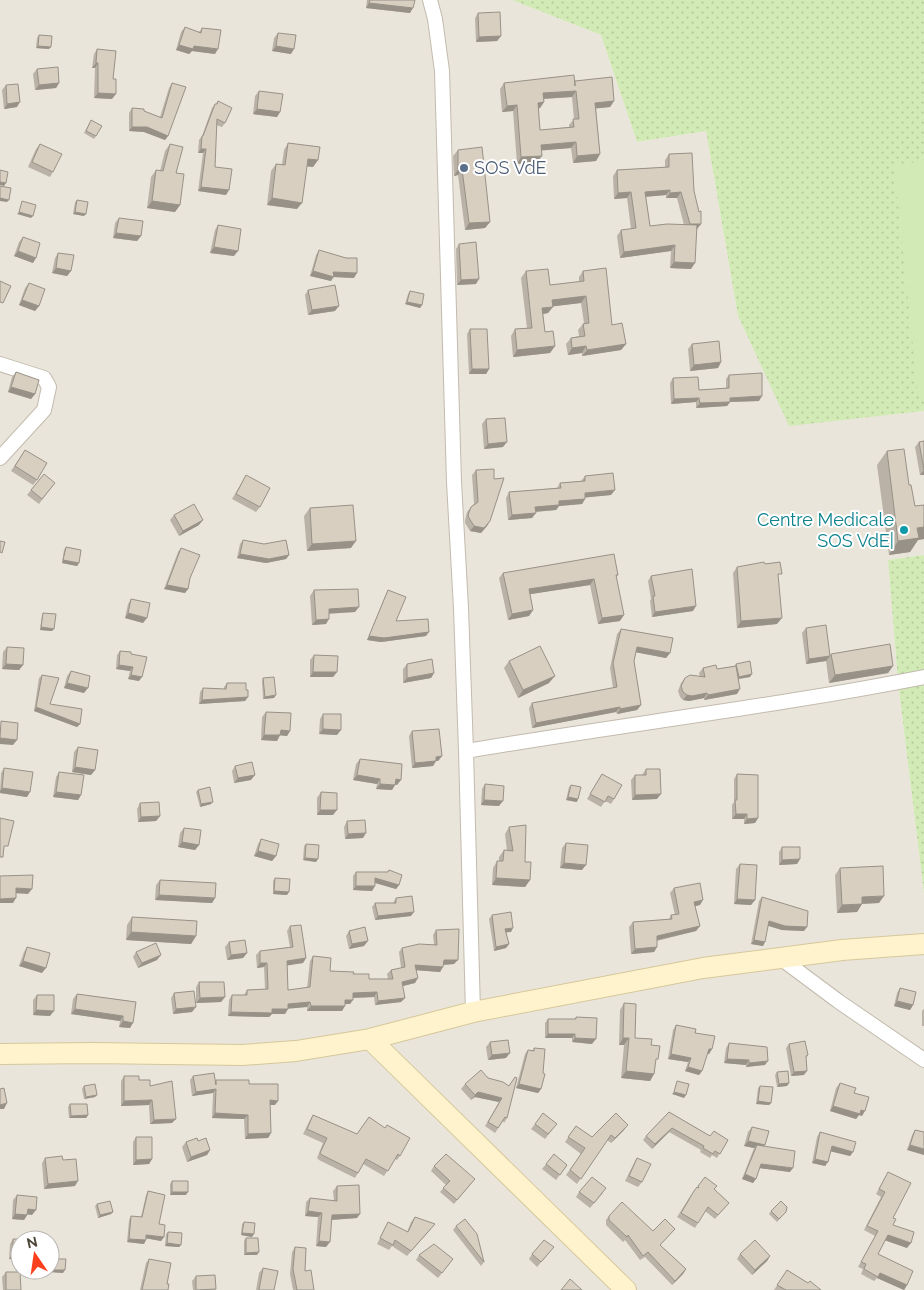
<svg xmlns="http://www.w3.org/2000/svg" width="924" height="1290" viewBox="0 0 924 1290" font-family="Raleway,sans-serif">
  <defs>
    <pattern id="grass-dots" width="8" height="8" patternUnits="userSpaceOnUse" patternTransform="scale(1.25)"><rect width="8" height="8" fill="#d2eab5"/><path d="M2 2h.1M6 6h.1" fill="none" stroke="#b6ca9c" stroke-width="1.8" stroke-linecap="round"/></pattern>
  </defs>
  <rect width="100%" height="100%" fill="#f6f3ec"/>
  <path fill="#eae5da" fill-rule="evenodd" d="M0,0H512L601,35L637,142L706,131L738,316L789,425L924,411V555L888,560L898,682L924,895V1290H0ZM20,1240H50V1270H20Z"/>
  <path fill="url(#grass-dots)" d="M512,0H924V411L789,426L738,316L706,131L637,142L601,35Z
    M924,555V894L898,682L888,560Z"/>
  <path fill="#d2eab5" d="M924,161V395H918L894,165Z"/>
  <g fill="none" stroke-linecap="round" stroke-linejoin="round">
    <defs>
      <path id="street" d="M430,0L435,19L442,71L454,482L461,608L466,751L473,1012
        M0,364L44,378L49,387L44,410L0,458
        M466,751C619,725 772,707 924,677
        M779,957L838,1001L924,1060"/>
      <path id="secondary" d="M370,1039L626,1290
        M0,1054L92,1053L242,1055L296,1051L370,1039L473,1012L703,968L842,950L924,944"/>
    </defs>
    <use href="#street" stroke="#c2bbae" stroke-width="16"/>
    <use href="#secondary" stroke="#d6c79b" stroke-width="22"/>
    <use href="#street" stroke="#fff" stroke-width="14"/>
    <use href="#secondary" stroke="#fff3cd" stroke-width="20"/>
  </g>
  <path fill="#bab2a6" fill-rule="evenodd" d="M367,0H415L410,13L366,8Z
    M478,13L501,36L497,41L476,42L475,18Z
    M185,27L199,32L202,28L215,54L192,51L189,54L176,50L181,32Z
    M278,33L291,54L272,51L274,38Z
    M39,35L49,49L36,48L37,38Z
    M97,49L113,79L112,99L94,98L95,68H92L94,54Z
    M37,69L59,83L56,88L35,90L33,74Z
    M575,81L614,101L610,107L596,108L600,154L596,161L573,163L571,148L541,150L537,162L517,164L513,111L502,112L500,89L504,83ZM572,97L574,119L569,125V127L540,130L538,109L540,108L544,102V99Z
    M172,83L168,136L165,140L144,132L129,131V113L132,108L144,111L160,117L169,88Z
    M6,85L17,107L4,109L2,90Z
    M259,91L280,112L277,117L253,114L255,96Z
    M218,101L225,123L222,127L216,125L215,167L226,195L198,191L203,153H198L199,140L202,136L212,108L215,104H216Z
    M91,120L96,136L94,139L84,133Z
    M288,143L318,160L313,167L307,166L297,209L267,205L271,171L276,164H282L284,150Z
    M40,144L53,172L50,177L28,167L36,149Z
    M170,144L180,205L175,212L147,208L151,177L156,170L160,171L165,151Z
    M458,150L490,222L485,228L465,230L458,175L454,176L453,156Z
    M669,154L694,191L701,224L697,229L691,269L670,268L671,251L620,258L617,236L621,230L631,229L627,198L614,199L613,176L617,170L665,167V160ZM666,195V198H677L684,225L650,226L646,197Z
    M77,200L84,216L73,214L75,202Z
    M119,218L141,236L137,241L113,238L115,223Z
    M218,225L234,256L210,253L215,230Z
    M23,237L33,263L14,256L19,242Z
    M459,244L476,284L457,285L456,249Z
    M319,250L354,278L334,277L331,281L310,276L316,255Z
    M58,253L71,271L67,276L52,273L55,258Z
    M526,271L550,285L579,282V277L583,271L612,325L626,344L621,350L582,356V353L568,355L566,344L571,338L579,336L578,330L583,324L584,323L581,303L553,306L548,313L543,314L545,332L555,346L550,353L513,357L511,336L515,329L527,328L521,278Z
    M29,283L39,306L35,311L19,305L25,288Z
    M308,290L335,311L308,315L305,295Z
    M410,291L422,305L420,308L405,304L408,294Z
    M470,329L489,369L486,374H469L467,334Z
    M692,344L721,362L718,368L690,371L688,349Z
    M16,372L35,394L31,399L8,392L12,377Z
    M729,375L759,401L730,402L727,406L696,408V402L671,404L670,383L673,378L699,390L726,388V379Z
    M486,419L503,447L484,449L482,424Z
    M924,441V475H920L915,447L919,442Z
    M25,450L37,480L33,485L11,471Z
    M887,451L909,485L915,506L924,505V539L918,540L910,552L889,555L877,465Z
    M476,470L487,526L481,533L470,531L465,523V520L467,512L471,507L474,504L472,475Z
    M246,475L260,507L256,512L232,499Z
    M585,476L611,495L585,497V499L582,504L559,506L556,510L536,512L532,518L508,520L506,498L509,492L557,488L560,483L581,481Z
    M55,483L39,504L27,495L31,490Z
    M310,508L351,548L307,551L304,516Z
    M174,515L199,525L179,536L170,520Z
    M243,540L289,555L286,559L266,563L237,558L240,544Z
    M66,547L79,563L77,566L62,563L64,550Z
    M181,548L190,578L188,589L185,593L164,589L178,552Z
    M765,564L778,579L777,624L737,628L733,573L737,567Z
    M503,573L618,575L616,577L620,621L598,624L590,585L530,594L533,610L529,616L508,620L499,578Z
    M651,576L693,611L652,617L650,601L651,599L648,581Z
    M314,590L355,612L329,613L326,624L312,625L310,596Z
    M388,590L396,621L426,636L381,642L367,640L386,594Z
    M131,599L143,623L125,618L128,604Z
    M43,613L52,631L40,630L42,615Z
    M806,628L830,656L831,654L893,666L888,673L829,683L826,661L806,664L802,633Z
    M621,629L670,653L666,658L636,652L634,661L641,705L637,710L617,714L616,712L532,728L529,708L532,703L613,688L610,668L617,634Z
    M7,647L23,665L19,670L2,669L3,652Z
    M120,651L131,654L139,681L128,679L130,671L116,669L117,655Z
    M314,655L337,672L333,677H310V660Z
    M509,661L549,683L518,698L504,668Z
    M407,664L434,673L431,678L403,683V669Z
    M736,664L750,677L739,679L737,694L704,700V698L689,701L683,700L680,697L678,691L681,683L685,678L700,677L699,673L703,668L717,669L735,666Z
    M71,671L84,693L64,688L67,676Z
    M42,675L50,704L80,724L77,727L34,711L39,678Z
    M263,678L274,698L263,699L262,681Z
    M227,683L246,690L248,697L245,701L199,704L200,692L203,688L224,689V687Z
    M266,712L290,731L287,736L280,735L277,741L261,740L262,717Z
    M323,714L337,735L319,734L320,719Z
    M412,731L442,756L438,761H436L433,766L412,768L409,736Z
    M78,747L95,770L91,775L72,772L74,752Z
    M360,759L397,785H395L392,790L376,789L377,784L353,780L356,764Z
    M235,766L251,780L234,783L232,771Z
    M4,768L27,797L0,793L1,773Z
    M646,769L657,799L632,800L631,780L635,775H642Z
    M59,772L81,795L78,800L53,797L56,777Z
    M602,774L614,799L611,804L605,801L601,807L587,799Z
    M737,774L758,818L755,823L744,824V819H732V805L734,802V779Z
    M485,784L499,806L481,805L482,789Z
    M571,785L577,802L566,800L569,787Z
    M198,790L211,804L200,807L196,792Z
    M321,792L333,815H317V798Z
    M140,803L160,816L156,821L138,822L137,809Z
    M347,821L363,838L345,839L344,827Z
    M509,827L525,862L530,880L525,887L492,885L493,868L497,861H499V857L504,850L507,851L505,834Z
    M184,828L199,845L195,850L178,847L180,833Z
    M261,839L276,856L272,861L254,856L258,844Z
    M566,843L582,870L560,868L562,848Z
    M306,844L316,862L303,860L304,846Z
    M782,847L800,859L797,864L779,865V852Z
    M740,864L755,900L751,905L734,904L736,869Z
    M840,868L879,903L862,904L857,912L837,913L835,875Z
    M389,870L399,885L396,889L375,883V886L372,891L353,890V876L356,872H387Z
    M275,878L287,895L273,894V881Z
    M160,880L215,898L212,903L155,900L156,885Z
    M674,888L700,905L695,906L700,926L696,931L657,941V947L654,952L631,954L629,927L633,922L669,919L671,915H675L670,893Z
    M762,897L804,931L782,930L768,926L763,946L751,944L759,901Z
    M396,898L411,916L375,920L372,907L375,903H393Z
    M492,915L511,932H506L509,944L506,948L494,951L489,919Z
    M132,917L196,936L191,944L126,940L127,925Z
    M290,926L306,958L303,963L287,965L288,990L307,988L310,961L313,956L330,971L353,974L369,979H388L387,974L391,970L401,968L399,952L402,948L434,945L433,935L436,930L454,964L443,965L440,972L417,970L415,983L402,986L405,998L401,1002L375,1005L374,997L353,998L350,1004H345L342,1011H307V1007L288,1008L285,1014H272L269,1017L228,1016L229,1000L232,995H244L247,990L265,989L264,967L257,968L256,955L260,951L290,947L287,931Z
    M349,931L364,946L349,949L346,936Z
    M229,942L247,953L243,958L227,960L225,947Z
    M27,947L42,973L19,966L24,952Z
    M136,952L157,960L138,968L133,957Z
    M199,982L225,997L221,1002L196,1003V987Z
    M900,988L913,1005L910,1010L894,1006L897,993Z
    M174,993L192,1012L173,1014L171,998Z
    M77,994L136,1002L130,1028L119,1027L120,1021L71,1014L73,999Z
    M37,995L50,1016L33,1015V1000Z
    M624,1003L635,1038L655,1064L654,1074L650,1081L621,1078L624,1045H619L620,1010Z
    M924,1009V1026H922V1011Z
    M576,1017L592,1044L572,1042V1038H545V1023L548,1019H575Z
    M676,1025L695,1033L712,1049L709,1054L707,1053L702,1071L699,1075L685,1071L688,1062L668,1059L673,1030Z
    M490,1042L506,1058L488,1060L486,1047Z
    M729,1043L765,1065L746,1067V1065L724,1063L726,1048Z
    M789,1044L808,1055L806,1058L804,1075L791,1076L786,1048Z
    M534,1048L543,1073L541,1089L538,1093L516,1088L525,1054L528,1050H533Z
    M777,1072L789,1083L787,1086L777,1087L775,1075Z
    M124,1076L139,1080L150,1086L172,1123L150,1124L149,1105L121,1106V1081Z
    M193,1076L216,1081V1080L249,1084L275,1105H270L271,1133L268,1138L245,1139L244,1119L212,1118L213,1093L192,1096L190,1080Z
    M488,1078L507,1118L504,1123L503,1121L495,1133L485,1126L499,1102L475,1097L471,1100L461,1089L465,1084Z
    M840,1083L854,1093L862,1116L859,1115L856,1119L830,1111L836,1088Z
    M84,1086L95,1097L84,1099L82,1089Z
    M760,1086L771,1103L769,1105L756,1104L758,1088Z
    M70,1104L88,1115L86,1118H69L68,1107Z
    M669,1112L710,1136L728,1140L717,1158L712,1155L710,1158L700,1152L701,1150L669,1132L652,1149L643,1140L646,1136Z
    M313,1115L357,1134L369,1117L400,1156L397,1160L395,1159L384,1176L363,1164L355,1178L319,1160L317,1158L323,1143L303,1134L310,1120Z
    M535,1124L553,1129L545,1139L531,1129Z
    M576,1126L592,1137L624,1130L611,1143L607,1140L577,1184L566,1175L581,1154L565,1142Z
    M752,1127L765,1145L764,1146L790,1172L760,1168L753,1183L742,1179L754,1148L744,1146L748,1132Z
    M915,1130L924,1132L907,1150L912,1135Z
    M820,1132L853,1152L850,1156L831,1151L828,1162L825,1166L812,1163L817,1137Z
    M136,1137L152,1159L149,1164L133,1165V1142Z
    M198,1141L210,1150L207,1155L187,1162L182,1147L186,1142Z
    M45,1158L63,1160L75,1186L44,1189L42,1163Z
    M637,1158L642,1182L638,1187L625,1181L634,1163Z
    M546,1164L567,1165L556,1180L542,1169Z
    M434,1166L475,1179L454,1204L440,1192L446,1185L431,1171Z
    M888,1172L893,1218V1225L907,1248L885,1240L878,1254L907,1285L904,1290L877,1278L874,1281L861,1274L863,1269L858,1267L875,1236L864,1230L881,1197L876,1194Z
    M172,1181L186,1195H170V1184Z
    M337,1186L357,1218L332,1220L326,1247L316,1246L318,1217L305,1216L306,1202L310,1198L334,1201L333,1191Z
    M714,1189L729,1203L715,1219L705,1211L695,1228L677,1217L691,1195Z
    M148,1191L164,1237L161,1241L146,1238L144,1244L127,1242L129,1220L131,1216L141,1217L146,1195Z
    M579,1192L603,1193L590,1208L576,1197Z
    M17,1195L32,1215L28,1214L24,1220L12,1219L13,1200Z
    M97,1204L113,1212L111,1214L98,1218L95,1206Z
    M771,1211L786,1212L777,1222L769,1214Z
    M609,1216L653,1231L675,1229L660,1245L686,1269L683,1274L672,1285L645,1257L640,1260L625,1240L623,1242L606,1225V1220Z
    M415,1217L431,1229L407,1256L392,1246L389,1250L377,1244L388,1222L407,1232L411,1222Z
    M244,1222L252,1237L241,1235L242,1224Z
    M456,1226L484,1262L481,1266L453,1230Z
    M168,1232L181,1245L179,1247L165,1246L166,1234Z
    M246,1238L257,1255H244V1241Z
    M13,1239L20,1260L9,1259L10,1244Z
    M295,1247L305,1271L314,1290H293L290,1274L292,1252Z
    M550,1252L537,1267L529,1259L532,1254Z
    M740,1254L770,1256L767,1261L752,1275L737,1259Z
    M419,1255L453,1259L438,1278L416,1260Z
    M53,1259L63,1273L50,1272L51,1261Z
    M149,1259L167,1284L168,1290H140L146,1263Z
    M263,1268L274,1290H256L259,1273Z
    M787,1270L808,1283L821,1290H774Z
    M6,1272L21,1290H3L2,1277Z
    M196,1276L216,1289L215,1290H193L192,1281Z"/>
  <path fill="#979187" d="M369,3L413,8L410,13L366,8Z
    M501,36L497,41L476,42L479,37Z
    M179,45L194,46L218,49L215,54L192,51L189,54L176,50Z
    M38,46L51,47L49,49L36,48Z
    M276,46L294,49L291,54L272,51Z
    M96,63H98L95,68H92Z
    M59,83L56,88L35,90L39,85Z
    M576,91L572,97L539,99L543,93Z
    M98,93L116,94L112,99L94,98Z
    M614,101L610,107L591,109L595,103Z
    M20,102L17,107L4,109L7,104Z
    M544,102L540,108L533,109L538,103Z
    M517,105L513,111L502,112L507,106Z
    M257,109L280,112L277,117L253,114Z
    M132,127H147L168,136L165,140L144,132L129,131Z
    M576,142L571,148L536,151L541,145Z
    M201,149H206L203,153H198Z
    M600,154L596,161L573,163L577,156Z
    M542,156L537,162L517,164L521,157Z
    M308,159L318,160L313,167L303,166Z
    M458,169H462L458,175L454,176Z
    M0,182L6,183L4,186L0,185Z
    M201,187L229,190L226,195L198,191Z
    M670,190L666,195L641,197L645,192Z
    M631,192L627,198L614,199L618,193Z
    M681,192L677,198H666L670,193Z
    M0,198L9,200L7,202L0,201Z
    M272,198L302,203L297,209L267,205Z
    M152,201L180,205L175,212L147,208Z
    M19,212L33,216L31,218L17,214Z
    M75,212L86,214L84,216L73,214Z
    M490,222L485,228L465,230L469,223Z
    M690,224H701L697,229L686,230Z
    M116,233L141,236L137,241L113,238Z
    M675,245L671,251L620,258L624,252Z
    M214,247L238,251L234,256L210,253Z
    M18,251L36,258L33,263L14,256Z
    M674,262L695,263L691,269L670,268Z
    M56,268L71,271L67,276L52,273Z
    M313,271L333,272L357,273L354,278L333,277L331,281L310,276Z
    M479,279L476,284L457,285L461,280Z
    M586,296L581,303L548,307L552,300Z
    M22,300L39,306L35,311L19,305Z
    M407,302L422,305L420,308L405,304Z
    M339,306L335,311L308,315L312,310Z
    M553,307L548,313L538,315L542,308Z
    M626,344L621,350L582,356L587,350Z
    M555,346L550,353L513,357L517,350Z
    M586,346L582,353L568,355L572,348Z
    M721,362L718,368L690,371L694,365Z
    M472,369H489L486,374H469Z
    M11,387L35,394L31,399L8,392Z
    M762,396L759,401L727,402L730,398Z
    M699,398L696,402L671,404L674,399Z
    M730,402L727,406L696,408L700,403Z
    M507,442L503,447L484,449L488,444Z
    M924,470V475H920Z
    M615,490L611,495L581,498L585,493Z
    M585,499L582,504L559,506L556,510L531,512L535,507L559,501Z
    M536,513L532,518L508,520L512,515Z
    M203,520L199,525L179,536L183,531Z
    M490,521L487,526L481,533L470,531L474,526Z
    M924,527V539L918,540L910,552L889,555L898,541L917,528Z
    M356,541L351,548L307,551L312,544Z
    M240,554L289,555L286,559L266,563L237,558Z
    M63,560L79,563L77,566L62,563Z
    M594,579L590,585L525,595L529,589Z
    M167,585L188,589L185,593L164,589Z
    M696,606L693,611L652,617L655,612Z
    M359,607L355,612L325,614L329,609Z
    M533,610L529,616L508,620L512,614Z
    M128,613L147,618L143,623L125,618Z
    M624,615L620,621L598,624L602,618Z
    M782,618L777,624L737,628L741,621Z
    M329,619L326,624L312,625L316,620Z
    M41,627L54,629L52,631L40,630Z
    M429,632L426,636L381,642L367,640L369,636Z
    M637,647L670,653L666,658L634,652Z
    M830,656L826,661L806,664L809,659Z
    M6,664L23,665L19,670L2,669Z
    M119,665L133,667L130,671L116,669Z
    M893,666L888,673L829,683L835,675Z
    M313,672H337L333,677H310Z
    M434,673L431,678L403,683L407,678Z
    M752,674L750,677L737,679L739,677Z
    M131,675L142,677L139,681L128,679Z
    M555,676L549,683L518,698L523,690Z
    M67,683L88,688L84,693L64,688Z
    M740,689L737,694L704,700L708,695Z
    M707,693L704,698L689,701L683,700L687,695Z
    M276,695L274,698L263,699L265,697Z
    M248,697L245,701L199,704L202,700Z
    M641,705L637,710L617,714L620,709Z
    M36,707L80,724L77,727L34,711Z
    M620,707L616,712L532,728L536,723Z
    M323,729L341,730L337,735L319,734Z
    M281,730L290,731L287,736L277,735Z
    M264,735H280L277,741L261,740Z
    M0,738L17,740L13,745L0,744Z
    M442,756L438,761H436L433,766L412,768L415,763L436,757Z
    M75,767L95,770L91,775L72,772Z
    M255,775L251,780L234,783L238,778Z
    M357,775L380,779L377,784L353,780Z
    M396,779L401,780L397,785L392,784Z
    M380,784L395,785L392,790L376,789Z
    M2,788L30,792L27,797L0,793V791Z
    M56,792L81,795L78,800L53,797Z
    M661,794L657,799L632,800L635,795Z
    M568,797L578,799L577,802L566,800Z
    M484,800L503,801L499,806L481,805Z
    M213,802L211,804L200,807L201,804Z
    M320,810H337L333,815H317Z
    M736,814H747L744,819H732Z
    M160,816L156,821L138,822L141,817Z
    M758,818L755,823L744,824L747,819Z
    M366,833L363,838L345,839L348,834Z
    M182,842L199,845L195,850L178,847Z
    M258,851L276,856L272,861L254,856Z
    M305,858L318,859L316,862L303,860Z
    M800,859L797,864L779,865L782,860Z
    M564,863L586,865L582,870L560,868Z
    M375,878L399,885L396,889L372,882Z
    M496,878L530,880L525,887L492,885Z
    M356,886H375L372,891L353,890Z
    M16,888L32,889L28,894L13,893Z
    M274,891L289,892L287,895L273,894Z
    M159,895L215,898L212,903L155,900Z
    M884,896L879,903L856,904L862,897Z
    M16,898L13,903H0V899Z
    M737,899L755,900L751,905L734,904Z
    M703,900L700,905L691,907L694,902Z
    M862,904L857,912L837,913L842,905Z
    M414,912L411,916L375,920L378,916Z
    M769,921L807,927L804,931L782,930L766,925Z
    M700,926L696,931L653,941L657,936Z
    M513,928L511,932L502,933L505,929Z
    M131,932L196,936L191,944L126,940Z
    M754,940L765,942L763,946L751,944Z
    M368,941L364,946L349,949L352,944Z
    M509,944L506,948L494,951L496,947Z
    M657,947L654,952L631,954L635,949Z
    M247,953L243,958L227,960L231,955Z
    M161,955L157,960L138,968L142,963Z
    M306,958L303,963L284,966L287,961Z
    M444,960H458L454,964L440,965Z
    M23,961L46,968L42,973L19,966Z
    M260,963H267L264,967L257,968Z
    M415,965L443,967L440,972L412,970Z
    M418,978L415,983L399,987L402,982Z
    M377,992L374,997L350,998L353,993Z
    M225,997L221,1002L196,1003L200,998Z
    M405,998L401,1002L375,1005L378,1001Z
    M345,1000H353L350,1004H342Z
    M897,1001L913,1005L910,1010L894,1006Z
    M310,1002L307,1007L285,1009L288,1004Z
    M311,1006H345L342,1011H307Z
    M196,1007L192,1012L173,1014L176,1009Z
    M75,1009L123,1016L120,1021L71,1014Z
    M272,1009H288L285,1014H272L269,1017L228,1016L231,1012Z
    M36,1010L54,1011L50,1016L33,1015Z
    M123,1021L133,1023L130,1028L119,1027Z
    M548,1034H575L572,1038H545Z
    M575,1038L596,1039L592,1044L572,1042Z
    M623,1038H629L624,1045H619Z
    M709,1049H712L709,1054L706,1053Z
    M510,1053L506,1058L488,1060L492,1055Z
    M671,1054L691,1058L688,1062L668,1059Z
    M727,1059L749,1060L746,1065L724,1063Z
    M768,1061L765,1065L746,1067L749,1063Z
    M688,1067L702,1071L699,1075L685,1071Z
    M626,1071L654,1074L650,1081L621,1078Z
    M807,1071L804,1075L791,1076L794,1072Z
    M789,1083L787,1086L777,1087L779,1084Z
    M519,1084L541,1089L538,1093L516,1088Z
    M216,1089L213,1093L192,1096L196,1092Z
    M478,1092L502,1098L499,1102L475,1097L471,1100Z
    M674,1092L686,1095L684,1098L672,1094Z
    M97,1095L95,1097L84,1099L86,1097Z
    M152,1100L149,1105L121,1106L124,1101Z
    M270,1100L278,1101L275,1105H266Z
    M758,1101L771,1103L769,1105L756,1104Z
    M7,1103L4,1109H0V1105Z
    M833,1106L861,1110L865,1111L862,1116L859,1115L856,1119L830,1111Z
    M215,1113L248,1115L244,1119L212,1118Z
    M88,1115L86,1118H69L71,1116Z
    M176,1119L172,1123L150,1124L154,1120Z
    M628,1125L624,1130L611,1143L615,1138Z
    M672,1128L669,1132L652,1149L655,1144Z
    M271,1133L268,1138L245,1139L248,1134Z
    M748,1141L765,1145L761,1150L757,1145L754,1148L744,1146Z
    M910,1145L924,1149V1155L907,1150Z
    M832,1146L853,1152L850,1156L829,1151Z
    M210,1150L207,1155L187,1162L191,1157Z
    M152,1159L149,1164L133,1165L136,1160Z
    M815,1159L828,1162L825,1166L812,1163Z
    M761,1164L793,1168L790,1172L758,1168Z
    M745,1174L756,1179L753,1183L742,1179Z
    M78,1181L75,1186L44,1189L48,1184Z
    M172,1192H188L186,1195H170Z
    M28,1209L36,1210L32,1215L25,1214Z
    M308,1211L322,1213L318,1217L305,1216Z
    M113,1212L111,1214L98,1218L100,1215Z
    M15,1214L27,1215L24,1220L12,1219Z
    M360,1214L357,1218L329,1220L332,1215Z
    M242,1233L254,1234L252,1237L241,1235Z
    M146,1235L164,1237L161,1241L144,1238Z
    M888,1235L911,1243L907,1248L884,1240Z
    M129,1239L146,1240L144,1244L127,1242Z
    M319,1241L330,1242L326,1247L316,1246Z
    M167,1243L181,1245L179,1247L165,1246Z
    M259,1252L257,1255H244L246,1253Z
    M13,1254H20V1260L9,1259Z
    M770,1256L767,1261L752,1275L755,1270Z
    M686,1269L683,1274L672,1285L675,1281Z
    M52,1270H65L63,1273L50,1272Z
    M880,1273L907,1285L904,1290L877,1278Z"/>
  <path fill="#d8cfc1" stroke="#979187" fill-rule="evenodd" d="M370,0H415L413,8L369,3Z
    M500,12L501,36L479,37L478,13Z
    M185,27L201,33L202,28L221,30L218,49L194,46L193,49L179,45Z
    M278,33L296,35L294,49L276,46Z
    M39,35L52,36L51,47L38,46Z
    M97,49L116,51L113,79H116V94L98,93V63H96Z
    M58,67L59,83L39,85L37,69Z
    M574,75L575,86V81L612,77L614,101L595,103L600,154L577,156L576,142L541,145L542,156L521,157L517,105L507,106L504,83ZM576,91L579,119H573L574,127L540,130L538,103L544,102L543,93Z
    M172,83L186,87L168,136L147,127H132V108L144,109V111L162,118Z
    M18,84L20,102L7,104L6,85Z
    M259,91L283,94L280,112L257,109Z
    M218,101L232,108L225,123L217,119L215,167L232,169L229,190L201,187L206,149H201L202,136H203L215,104H217Z
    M91,120L102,126L96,136L86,131Z
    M288,143L320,147L318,160L308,159L302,203L272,198L276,164L285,165Z
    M40,144L62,154L53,172L32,162Z
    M170,144L183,147L176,173L184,174L180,205L152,201L156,170L163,171Z
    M482,147L490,222L469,223L462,169H458V150Z
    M692,153L694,191L699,212L701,211V224H690L681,192L670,193V190L645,192L650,226L667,224L697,225L695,263L674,262L675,245L624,252L621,230L636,228L631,192L618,193L617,170L669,167V154Z
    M0,170L8,172L6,183L0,182Z
    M0,186L11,188L9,200L0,198Z
    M77,200L88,202L86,214L75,212Z
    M22,201L36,205L33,216L19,212Z
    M119,218L143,221L141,236L116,233Z
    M218,225L241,229L238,251L214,247Z
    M23,237L40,243L36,258L18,251Z
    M476,242L479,279L461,280L459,244Z
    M319,250L346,258H357V273L333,272L334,277L313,271Z
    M58,253L74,255L71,271L56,268Z
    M606,268L612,325L622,323L626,344L587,350L586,346L572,348L571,338L585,336L583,324L589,323L586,296L552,300L553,307L542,308L545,332L553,331L555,346L517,350L515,329L532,328L526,271L548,269L550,285L584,281L583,271Z
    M0,281L11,286L3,303L0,302Z
    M29,283L45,289L39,306L22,300Z
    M335,285L339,306L312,310L308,290Z
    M410,291L424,294L422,305L407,302Z
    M470,329H487L489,369H472Z
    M719,341L721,362L694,365L692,344Z
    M16,372L39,380L35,394L11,387Z
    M762,373V396L730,398V402L700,403L699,398L674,399L673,378L698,377L699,390L729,388V375Z
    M505,418L507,442L488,444L486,419Z
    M924,441V470L919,442Z
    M904,449L909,485H911L915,506L924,505V527L917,528L919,538L898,541L887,451Z
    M25,450L47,463L37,480L15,466Z
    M494,469V479L504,478L490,521L484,528L474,526L469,518L468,515L471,507L478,502L476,470Z
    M613,473L615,490L585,493V499L559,501V505L535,507L536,513L512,515L509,492L561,488L560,483L585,481V476Z
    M44,474L55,483L42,499L31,490Z
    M246,475L270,488L260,507L236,494Z
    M194,504L203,520L183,531L174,515Z
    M353,505L356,541L312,544L310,508Z
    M243,540L264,544L286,540L289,555L269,559L240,554Z
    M0,541L5,542L2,553L0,552Z
    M66,547L81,550L79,563L63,560Z
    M181,548L200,555L190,578L188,589L167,585Z
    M614,554L618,575H616L624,615L602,618L594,579L529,589L533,610L512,614L503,573Z
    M764,562L765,564L780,562L782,574H778L782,618L741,621L737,567Z
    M692,569L696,606L655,612L653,596H655L651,576Z
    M358,589L359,607L329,609V619L316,620L314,590Z
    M388,590L406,597L396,621L428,619L429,632L384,638L369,636Z
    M131,599L150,603L147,618L128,613Z
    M43,613L56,614L54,629L41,627Z
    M826,625L830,656L809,659L806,628Z
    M621,629L673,638L670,653L637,647L634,661L641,705L620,709V707L536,723L532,703L617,687L613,663Z
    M890,644L893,666L835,675L831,654Z
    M540,646L555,676L523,690L509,661Z
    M7,647L24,648L23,665L6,664Z
    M120,651L131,652V654L147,657L142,677L131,675L133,667L119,665Z
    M314,655L338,656L337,672H313Z
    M432,659L434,673L407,678V664Z
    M750,661L752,674L739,677L736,664Z
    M716,665L717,669L736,666L740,689L708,695L707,693L692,696L687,695L683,692L681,686L685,678L690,675L705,677L703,668Z
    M71,671L90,676L88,688L67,683Z
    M42,675L59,678L50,704L82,709L80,724L36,707Z
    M274,677L276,695L265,697L263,678Z
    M227,683H246V690H248V697L202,700L203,688L226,689Z
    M266,712L291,713L290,731L281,730L280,735H264Z
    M323,714H341V730L323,729Z
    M1,721L18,723L17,740L0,738Z
    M439,729L442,756L436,757V761L415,763L412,731Z
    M78,747L98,750L95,770L75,767Z
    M360,759L402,764L401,780L396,779L395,785L380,784V779L357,775Z
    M252,762L255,775L238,778L235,766Z
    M4,768L33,772L30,792L2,788Z
    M646,769H660L661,794L635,795V775H646Z
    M59,772L84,775L81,795L56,792Z
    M602,774L622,785L614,799L608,796L605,802L590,794Z
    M737,774L758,775V818L747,819V814H736L735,800H737Z
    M485,784L504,786L503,801L484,800Z
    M571,785L581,787L578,799L568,797Z
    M210,787L213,802L201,804L198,790Z
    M321,792L337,793V810H320Z
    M159,802L160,816L141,817L140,803Z
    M0,818L14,821L8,846H4L3,857H0Z
    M365,820L366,833L348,834L347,821Z
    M526,825L525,862H531L530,880L496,878L497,861H503L504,850L513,851L509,827Z
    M184,828L201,830L199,845L182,842Z
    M261,839L279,844L276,856L258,851Z
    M566,843L588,845L586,865L564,863Z
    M306,844L319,845L318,859L305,858Z
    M782,847H800V859L782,860Z
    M740,864L757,865L755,900L737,899Z
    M883,866L884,896L862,897V904L842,905L840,868Z
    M389,870L402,875L399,885L375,878V886H356V872H388Z
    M33,875L32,889L16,888V898L0,899V876Z
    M275,878L290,879L289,892L274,891Z
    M160,880L216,883L215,898L159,895Z
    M700,883L703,900L694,902L700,926L657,936V947L635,949L633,922L672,919L671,915L679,914L674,888Z
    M412,896L414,912L378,916L375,903H396V898Z
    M762,897L808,911L807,927L785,926L769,921L765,942L754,940Z
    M511,912L513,928L505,929L509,944L496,947L492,915Z
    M132,917L197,921L196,936L131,932Z
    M301,925L306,958L287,961L288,990L310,987L313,956L331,958L330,971L354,972L353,974H369V979H393L391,970L405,967L402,948L419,944L437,945L436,930L459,929L458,960H444L443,967L415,965L418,978L402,982L405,998L378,1001L377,992L353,993V1000H345V1006H311L310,1002L288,1004V1009H272V1013L231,1012L232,995H247V990L268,989L267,963H260V951L293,947L290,926Z
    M365,927L368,941L352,944L349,931Z
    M245,940L247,953L231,955L229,942Z
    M156,943L161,955L142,963L136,952Z
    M27,947L50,953L46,968L23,961Z
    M199,982H224L225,997L200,998Z
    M900,988L916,992L913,1005L897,1001Z
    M194,991L196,1007L176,1009L174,993Z
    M77,994L136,1002L133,1023L123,1021V1016L75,1009Z
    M37,995H54V1011L36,1010Z
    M624,1003L636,1004L635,1038L652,1039L651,1045L660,1046L658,1059H656L654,1074L626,1071L629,1038H623Z
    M576,1017L597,1018L596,1039L575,1038V1034H548V1019H576Z
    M676,1025L696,1029L695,1033L715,1036L712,1049H709L702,1071L688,1067L691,1058L671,1054Z
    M508,1040L510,1053L492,1055L490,1042Z
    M805,1041L808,1055L806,1056L807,1071L794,1072L789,1044Z
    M729,1043L767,1047L768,1061L749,1063V1060L727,1059Z
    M534,1048L545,1049L543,1073L545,1074L541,1089L519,1084L528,1050L534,1051Z
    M481,1070L488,1078L503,1082L509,1086L515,1077L517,1078L507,1118L505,1117L498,1128L488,1122L502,1098L478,1092L475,1095L465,1084Z
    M788,1071L789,1083L779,1084L777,1072Z
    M214,1073L216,1085V1080H249V1084H278V1101L270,1100L271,1133L248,1134V1115L215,1113L216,1089L196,1092L193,1076Z
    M124,1076H139V1080H150V1086L172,1081L176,1119L154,1120L152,1100L124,1101Z
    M677,1081L689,1084L686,1095L674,1092Z
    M840,1083L856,1088L854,1093L869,1097L865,1111L861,1110L860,1114L833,1106Z
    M95,1084L97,1095L86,1097L84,1086Z
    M760,1086L773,1087L771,1103L758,1101Z
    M4,1088L7,1103L0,1105V1089Z
    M70,1104H87L88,1115L71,1116Z
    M669,1112L710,1136L714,1131L728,1140L720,1154L715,1151L713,1154L703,1148L704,1146L672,1128L655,1144L646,1136Z
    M543,1113L557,1124L548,1134L535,1124Z
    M616,1113L628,1125L615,1138L611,1135L581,1179L570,1170L585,1148L568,1137L576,1126L592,1137Z
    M313,1115L357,1134L369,1117L385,1128L387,1125L410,1138L400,1156L398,1154L388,1171L366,1159L358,1173L322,1155L320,1153L327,1138L307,1129Z
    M752,1127L769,1131L765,1145L748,1141Z
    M915,1130L924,1132V1149L910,1145Z
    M820,1132L856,1142L853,1152L832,1146L828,1162L815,1159Z
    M136,1137H152V1159L136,1160Z
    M197,1138L198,1141L206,1138L210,1150L191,1157L186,1142Z
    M757,1145L795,1151L793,1168L761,1164L756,1179L745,1174Z
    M446,1154L475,1179L457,1200L443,1188L450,1181L434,1166Z
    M554,1154L567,1165L560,1175L546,1164Z
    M62,1156L63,1160L76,1159L78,1181L48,1184L45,1158Z
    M637,1158L651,1164L642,1182L629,1176Z
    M888,1172L911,1183L893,1218L896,1219L893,1225L914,1232L911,1243L888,1235L878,1254L913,1271L907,1285L880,1273L878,1277L864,1269L866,1264L861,1262L878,1231L867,1226L885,1192L879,1189Z
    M592,1177L606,1188L594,1203L579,1192Z
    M705,1177L717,1186L714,1189L729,1203L718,1215L708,1207L698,1223L681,1213L694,1191L697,1187L699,1188L698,1186Z
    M172,1181H188V1192H172Z
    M359,1185L360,1214L332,1215L330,1242L319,1241L322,1213L308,1211L310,1198L337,1201V1186Z
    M148,1191L165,1195L159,1224L165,1225L164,1237L146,1235V1240L129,1239L131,1216L142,1217Z
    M17,1195L37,1197L36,1210L28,1209L27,1215L15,1214Z
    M110,1201L113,1212L100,1215L97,1204Z
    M781,1201L787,1207L786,1212L779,1219L771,1211Z
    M622,1202L653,1231L665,1219L675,1229L660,1245L686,1269L675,1281L648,1252L643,1256L628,1235L627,1237L609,1220V1216Z
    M415,1217L435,1224L411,1251L395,1240L393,1245L380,1238L388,1222L408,1232Z
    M465,1219L477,1234L484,1262L456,1226Z
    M244,1222L255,1223L254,1234L242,1233Z
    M168,1232L182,1233L181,1245L167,1243Z
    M246,1238H258L259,1252L246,1253Z
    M13,1239H32V1240H20V1254H13Z
    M544,1240L554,1247L541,1262L532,1254Z
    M755,1240L770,1256L755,1270L740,1254Z
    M434,1244L453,1259L442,1273L419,1255Z
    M295,1247L306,1248L305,1271L311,1270L314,1290H297L293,1269Z
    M53,1259H66L65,1270H52Z
    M149,1259L171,1263L167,1284H169L168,1290H142Z
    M263,1268L278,1271L274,1290H259Z
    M787,1270L808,1283L810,1281L821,1290H786L777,1285Z
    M6,1272H20L21,1290H6Z
    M215,1275L216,1289L196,1290V1276Z
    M570,1279L582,1290H561Z"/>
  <circle fill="#5c6f8a" stroke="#fff" stroke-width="2" cx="464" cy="168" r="5"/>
  <circle fill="#0f9aa8" stroke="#fff" stroke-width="2" cx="904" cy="530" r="5"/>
  <g text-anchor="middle" stroke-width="4" stroke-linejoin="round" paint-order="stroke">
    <g font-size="18" fill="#4e5e75" stroke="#fff" text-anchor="start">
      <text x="474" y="174">SOS VdE</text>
    </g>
    <g font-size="18" fill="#0d838f" stroke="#fff" text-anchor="end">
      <text x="894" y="526">Centre Medicale<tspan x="894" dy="21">SOS VdE|</tspan></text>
    </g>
  </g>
  <g transform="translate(35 1255) rotate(347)"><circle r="24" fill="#ffffff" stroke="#b7b4b0"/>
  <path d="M0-4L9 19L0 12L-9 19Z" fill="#fc3f1d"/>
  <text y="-8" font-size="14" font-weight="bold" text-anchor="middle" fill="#4b4439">N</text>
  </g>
</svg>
